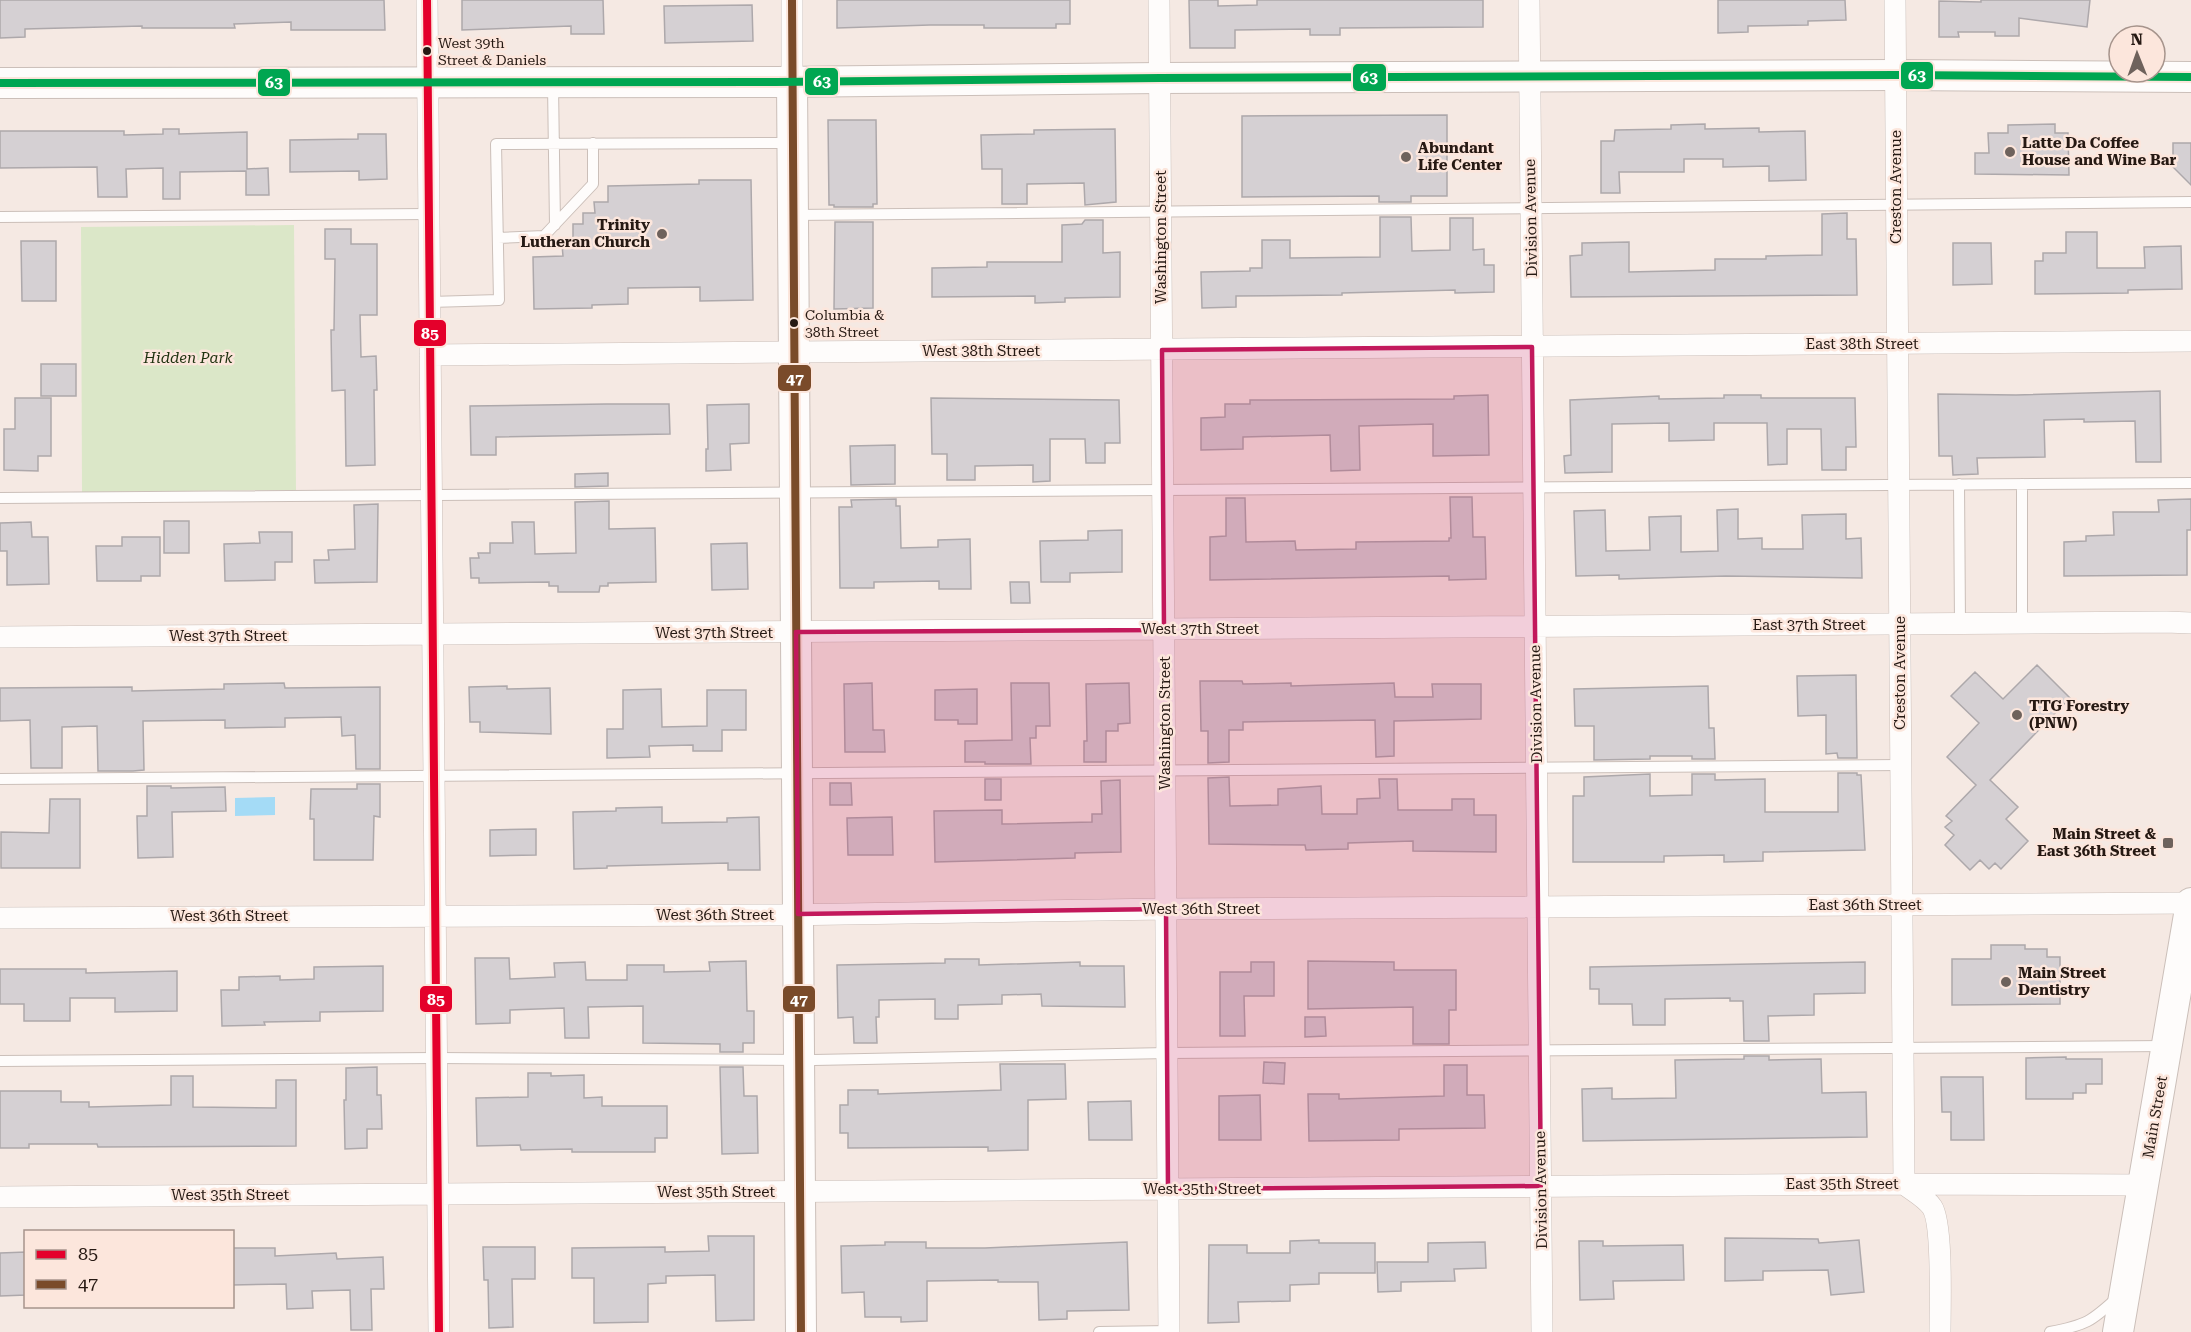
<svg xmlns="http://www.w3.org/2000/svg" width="2191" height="1332" viewBox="0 0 2191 1332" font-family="'Roboto Serif',serif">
  <rect width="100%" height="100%" fill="#f5e9e3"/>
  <path fill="#dbe7c8" d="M294,225L296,490L82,492L81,227Z"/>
  <path fill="#a4dbf6" d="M275,797V815L235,816V798Z"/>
  <path fill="#d5d0d3" stroke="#ada8ab" stroke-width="1.5" d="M0,0H384L385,30H291V22L234,24L235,28H142V26L25,29V37L0,38Z
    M462,0H603L604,34H571V26L462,30Z
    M837,0H1070V24H1056V28H984V25H930L837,28Z
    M1189,0H1218V6L1257,5V0H1483V27L1340,28V35H1310V29L1235,30V48H1190Z
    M1718,0H1845L1846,20L1808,21V25L1748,26V32L1718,33Z
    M1981,0H2090L2087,27L2019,18V36H1995V32H1958L1959,37H1939V1L1981,2Z
    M752,5L753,41L665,43L664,6Z
    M1447,115V196H1411V202H1379V196L1242,197V116Z
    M828,120H876L877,204H873V207H834V205H829Z
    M1705,124V129L1759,128V132L1805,131L1806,180L1769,181V166L1723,167V159H1684V172H1619L1620,193H1601V141H1614L1615,130L1671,129V125Z
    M2055,124V133H2068L2069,175L1975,174V153H1989L1988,133H2008V125Z
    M163,129H179V134L247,132V169L268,168L269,195H246V171L180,172V199H163V168L126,169L127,197H98L97,167L0,168V131H124V135L163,134Z
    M1115,129L1116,202L1085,205L1084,183L1027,184V204H1002V169H982L981,135L1034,134V130Z
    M358,134H386L387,179L359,180V171L290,172V140L358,139Z
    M2173,143H2191V185L2173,167Z
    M699,180H751L753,300L700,301V287L628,288V304L592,305V308L534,309L533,257L563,256L562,245L573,244V224H583V213H595L594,202H608V186L699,184Z
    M1847,213V239H1856L1857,295L1571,297L1570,256L1582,255V243L1629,242V272L1715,270V259H1766V256L1822,255V214Z
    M1380,217H1411L1412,251L1450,250V218H1473V250L1484,249V265H1494V292L1455,293V290L1342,293V295L1236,296V307L1202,308L1201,272L1250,271V268H1262V240H1290V258L1380,257Z
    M1085,220H1103V253L1120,252V297L1065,298V302L1035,303V296L932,297V268L987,267V262H1062V225L1082,224Z
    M835,222H873V308L834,309Z
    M325,229H351V244H377V315H360L361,357L376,356L377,390H374L375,465L346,466L345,390L332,391L331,330H334L335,259H325Z
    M2066,232H2097V268H2145L2144,247L2181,246L2182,289L2128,290V293L2035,294V261H2043V253H2066Z
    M21,241H56V301H22Z
    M1953,243H1991L1992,284L1953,285Z
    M41,364H76V396H41Z
    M2160,391L2161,462H2136L2135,421L2084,422V419L2044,420L2045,457L1977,458L1978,474L1953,475L1952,456H1939L1938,394L2016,395Z
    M1488,395L1489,455L1433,456V424L1359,426L1360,470L1331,471L1330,435L1243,437V449L1201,450V418L1225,417V404H1250V400L1454,399V396Z
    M1724,395H1761V398H1855L1856,447H1846V470H1822L1821,429H1787V464L1768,465L1767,423H1714V440L1669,441V423L1612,424V472L1565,473L1564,456L1571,455L1570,400L1659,396V399L1724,398Z
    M15,398H51V456H38V471L4,470V429H15Z
    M931,398L1119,400L1120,443H1105V463H1086L1085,439H1050V481L1033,482V465L975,466V480H947V454H932Z
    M606,404H669L670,434L496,437V455H471L470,406Z
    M749,404V443L730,444L731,470L706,471V449H708L707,405Z
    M895,445V484L851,485L850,446Z
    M608,473V486L575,487V474Z
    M1450,497H1472L1473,537H1485L1486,579L1449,580V576L1210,580V537L1226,536V498H1245L1246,542L1295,541L1296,550L1356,549V542L1449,541V538H1451Z
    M896,499V506H900L901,548L938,547V540L970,539L971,589H939V581L874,582V588H840L839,507H852L851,500Z
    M2191,499V530H2187V575L2064,576V542L2086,541V536L2114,535L2113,512H2159L2158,500Z
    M609,501V529L655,528L656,582L608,583V586H600L599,592H558V586H549V582L479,583V578H471L470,558H479L478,553H490V543H513L512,522H534L535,554L576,553L575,502Z
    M378,504L377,582L315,583L314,560H329L328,550L355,549L354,505Z
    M1738,509V539L1762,538V549H1803L1802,515L1846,514V539L1861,538L1862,578L1726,576L1619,579V575L1576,576L1574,511L1605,510L1606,551L1650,550L1649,517L1681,516V552L1718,551L1717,510Z
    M164,521H189V553H164Z
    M31,522L32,537H48L49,584L7,585V551H0V523Z
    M1122,530V572L1070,573V582H1041L1040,541L1088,540V531Z
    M259,532H292V562H275V580L225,581L224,544L260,543Z
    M122,537H160V576H141V581H97L96,546H122Z
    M747,543L748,589L712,590L711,544Z
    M1010,582H1029L1030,603H1011Z
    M2037,665L2070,698L1990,780L2018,807L2006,819L2028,841L2001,869L1995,863L1989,869L1980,860L1970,870L1945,845L1954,835L1945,827L1952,821L1946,816L1976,785L1947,757L1979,723L1951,696L1975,672L2003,699Z
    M1856,675L1857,758H1838L1837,753L1826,754V715L1798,716L1797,676Z
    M1200,681H1242L1243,684L1291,683V686L1394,683L1395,697H1433L1432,684H1481V719L1394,721V756L1376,757L1375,720L1243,722V730H1229V762L1208,763V731H1201Z
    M284,683L285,688L380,687V769H356L355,735L342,736L341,717L285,718V727L225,728V720L143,721L144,770L133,771H98L97,726L62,727V768H31L30,720L0,721V688L132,687V691L224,689V684Z
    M872,683L873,730H884L885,752H845L844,684Z
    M1011,683H1049L1050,726H1036V738H1030L1031,764H985V762H965V741L1012,740Z
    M1129,683L1130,723L1118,724V731H1106V762H1084V741H1087L1086,684Z
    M507,686V689L550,688L551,734L480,732V722H470L469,687Z
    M1708,686L1709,728H1714L1715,759H1692V756H1650V759L1594,760V726H1575L1574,689Z
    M661,689L662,727L707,726V690H746V730H722V751H693V745L649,746L650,757L607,758V729H623V690Z
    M977,689V724H958V720H935V690Z
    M1838,773H1857V775H1861L1865,850L1763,852V861L1724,862V855L1664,856V862H1573V796H1584V777L1650,774V796L1692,795V774H1715V780L1765,779V812H1838Z
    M1229,777L1230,806L1278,805V789L1321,786L1322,814H1357V799L1380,798L1379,779H1397L1398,810H1452V799H1474V815H1496V852L1413,851V841L1348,843V849L1306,850L1305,845L1209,844L1208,778Z
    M985,779H1001V800H985Z
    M1120,780L1121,852L1075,853V858L935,862L934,811L1002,810V824L1092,822V814H1102L1101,781Z
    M830,783H851L852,805H830Z
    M357,784H380V817L374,816L373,860H314V819H310L311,789H357Z
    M147,786H171V788L225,787L226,811L172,812L173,857L138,858L137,816H147Z
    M50,799H80V868H1V832L49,833Z
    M662,807V823L727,822V818L759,817L760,870H728V863L607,866V868L574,869L573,812L616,811V808Z
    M892,817L893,855H848L847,818Z
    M536,829V855L490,856V830Z
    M1991,945H2025V949H2047V957H2060V1004L1952,1005V959H1991Z
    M475,958H509L510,979L555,977L554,963L585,962L586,980H627V965H664V972L710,971L709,962L746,961L747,1011H754V1043H743V1052H720V1044L643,1043V1006L588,1007L589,1038H565L564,1008L510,1010V1023L476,1024Z
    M945,959H979V965L1080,962V966H1124L1125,1007L1042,1006L1041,994L1002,995V1004L958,1005V1019H935V999L879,1000V1017H876L877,1043H854L853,1017L838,1018L837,965L945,963Z
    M1308,961L1394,962V970H1456V1010H1449V1044H1413V1007L1308,1009Z
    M1251,962H1274V996H1244L1245,1036H1220V972H1251Z
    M1865,962V993L1814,994V1015L1768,1016L1769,1041H1744L1743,1001H1730V998L1665,999V1025H1633L1632,1004H1599V989H1590V967Z
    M383,966V1011L320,1012V1021L264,1022L265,1025L222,1026L221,990H239V977L280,976V980L314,979V967Z
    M0,969H86V973L177,971V1011L115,1012V998H70V1021H24V1004H0Z
    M1305,1017H1325L1326,1036L1305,1037Z
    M1744,1056H1769V1060L1821,1059L1822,1093L1866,1092L1867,1137L1583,1141L1582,1089L1612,1088V1099L1676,1098L1675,1060L1744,1059Z
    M2066,1057V1059H2102V1084H2086V1093H2073V1099H2026V1058Z
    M1264,1062L1285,1063L1284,1084L1263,1083Z
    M1000,1064H1065L1066,1099L1028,1100V1150L988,1151V1147L848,1148V1133H840V1105H848V1090H878V1094L1001,1090Z
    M1444,1065H1467V1095H1484L1485,1128L1399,1129V1140L1309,1141L1308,1094H1339V1099L1444,1096Z
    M377,1067V1095H381L382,1129H367V1148L345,1149L344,1100H346V1068Z
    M720,1067H743L744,1096H757L758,1153L722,1154Z
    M528,1073H551V1076L584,1075V1098L602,1097V1106H667V1138H655V1152H572V1149L521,1150L520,1145L477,1146L476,1098L528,1097Z
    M171,1076H193V1107L276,1108V1080H296V1146L98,1147L97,1144H29V1148H0V1091H61V1102H89V1107L171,1105Z
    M1941,1077H1983L1984,1140H1951V1112H1942Z
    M1260,1095L1261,1140H1219V1096Z
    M1131,1101L1132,1140H1089L1088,1102Z
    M708,1236H754V1320L716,1321L715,1275L666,1276V1283L648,1284V1322L594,1323V1278H572V1248L665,1247V1252L709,1251Z
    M1725,1238L1818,1239L1819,1243L1859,1240L1864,1292L1831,1295L1828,1270L1763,1271V1280L1725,1281Z
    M1319,1240V1243H1375V1273H1319V1284L1290,1285V1301L1238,1302L1239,1322L1208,1323L1209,1245H1247V1253H1290V1241Z
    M1579,1241H1603V1246L1683,1245L1684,1280L1613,1281L1614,1299L1580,1300Z
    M885,1242H926V1248H985L1127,1242L1129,1310L1067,1311V1319L1039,1320L1038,1282H998V1280L927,1281V1321L901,1322V1317H865L864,1292L842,1293L841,1246L885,1245Z
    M1485,1242L1486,1268L1454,1269L1455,1281L1401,1282V1291L1378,1292L1377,1262H1428V1243Z
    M483,1247H535V1279H512L513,1327L489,1328L488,1280H484Z
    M232,1248H275V1256L336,1253L337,1259L383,1257L384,1289H371L372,1330H351L350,1290L312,1291L313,1308L287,1309L286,1284L232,1285Z
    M26,1252V1295L0,1296V1253Z"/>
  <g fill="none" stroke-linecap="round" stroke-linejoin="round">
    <defs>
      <path id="lane" d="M553,85L555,225
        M793,215L2191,202
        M0,217L429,214
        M498,238L544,236L593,184V143
        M430,302L499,300L496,144L789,143
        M1959,484L1960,624
        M2022,484V623
        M0,498L2191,483
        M0,779L1900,765
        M0,1061L437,1058L814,1060L1167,1053L2166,1046
        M1099,1332L1170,1331
        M2050,1332C2086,1325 2091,1322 2118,1297"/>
      <path id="street" d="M427,0L439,1332
        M792,0V81
        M1159,0L1169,1332
        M1529,0L1542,1332
        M1895,0L1904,1184C1913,1191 1926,1198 1932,1207C1943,1223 1940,1309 1940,1332
        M430,355L2191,341
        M0,637L2166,622L2191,623
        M0,918L782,915L1166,909L2191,903
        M0,1197L1904,1184L2143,1185"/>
      <path id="secondary" d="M792,81L801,1332
        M0,83L776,82L1160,78L1895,75L2191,77
        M2118,1332L2191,903"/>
    </defs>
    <use href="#lane" stroke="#cbbfb9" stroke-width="12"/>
    <use href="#street" stroke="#cbbfb9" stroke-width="22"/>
    <use href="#secondary" stroke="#cbbfb9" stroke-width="32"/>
    <use href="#lane" stroke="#fefcfb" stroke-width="10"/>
    <use href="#street" stroke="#fefcfb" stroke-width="21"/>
    <use href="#secondary" stroke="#fefcfb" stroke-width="30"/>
    <defs>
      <path id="bus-1" d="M427,0L439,1332"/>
      <path id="bus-2" d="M792,0L801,1332"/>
      <path id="bus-3" d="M0,83L776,82L1160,78L1895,75L2191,77"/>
    </defs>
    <use href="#bus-1" stroke="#fce6dc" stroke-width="12"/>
    <use href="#bus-2" stroke="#fce6dc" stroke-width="12"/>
    <use href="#bus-3" stroke="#fce6dc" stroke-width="12"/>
    <use href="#bus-1" stroke="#e4002b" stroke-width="8"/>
    <use href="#bus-2" stroke="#7a4b2a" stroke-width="8"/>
    <use href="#bus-3" stroke="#00a651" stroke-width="8"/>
  </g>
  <path fill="#c2185b" fill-opacity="0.2" stroke="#c2185b" stroke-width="4.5" stroke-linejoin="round" d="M1532,347L1541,1186L1168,1189L1166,909L798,914L796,632L1164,630L1162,350Z"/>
  <g fill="#261913" stroke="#fce6dc" stroke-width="2">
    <circle cx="427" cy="51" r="5"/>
    <circle cx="794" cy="323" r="5"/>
  </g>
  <g fill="#6e625c" stroke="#fce6dc" stroke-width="2">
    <circle cx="2010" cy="152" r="6"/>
    <circle cx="1406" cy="157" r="6"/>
    <circle cx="662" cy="234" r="6"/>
    <circle cx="2017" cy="715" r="6"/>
    <rect x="2162" y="837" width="12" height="12" rx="3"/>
    <circle cx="2006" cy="982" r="6"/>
  </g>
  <g text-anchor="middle" stroke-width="5" stroke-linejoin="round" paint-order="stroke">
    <g font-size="14" fill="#261913" stroke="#fce6dc" text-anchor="start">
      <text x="438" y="48">West 39th<tspan x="438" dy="17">Street &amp; Daniels</tspan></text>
      <text x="805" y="320">Columbia &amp;<tspan x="805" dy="17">38th Street</tspan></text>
    </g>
    <g font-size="15" font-weight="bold" fill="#261913" stroke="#fce6dc" text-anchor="start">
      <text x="2022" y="148">Latte Da Coffee<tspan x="2022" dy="17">House and Wine Bar</tspan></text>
      <text x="1418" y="153">Abundant<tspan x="1418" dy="17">Life Center</tspan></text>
      <text x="650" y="230" text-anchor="end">Trinity<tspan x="650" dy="17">Lutheran Church</tspan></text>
      <text x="2029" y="711">TTG Forestry<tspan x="2029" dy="17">(PNW)</tspan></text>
      <text x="2156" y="839" text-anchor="end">Main Street &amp;<tspan x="2156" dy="17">East 36th Street</tspan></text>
      <text x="2018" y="978">Main Street<tspan x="2018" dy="17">Dentistry</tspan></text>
    </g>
    <g font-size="15" fill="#261913" stroke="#fce6dc">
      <text transform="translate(1896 187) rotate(-90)" y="5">Creston Avenue</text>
      <text transform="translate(1531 218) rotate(-91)" y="5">Division Avenue</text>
      <text transform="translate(1161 237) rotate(-90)" y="5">Washington Street</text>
      <text x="1862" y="349">East 38th Street</text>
      <text x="981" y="356">West 38th Street</text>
      <text x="1809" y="630">East 37th Street</text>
      <text x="1200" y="634">West 37th Street</text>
      <text x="714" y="638">West 37th Street</text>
      <text x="228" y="641">West 37th Street</text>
      <text transform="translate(1900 673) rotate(-90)" y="5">Creston Avenue</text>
      <text transform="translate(1536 704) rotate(-91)" y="5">Division Avenue</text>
      <text transform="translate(1165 723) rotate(-90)" y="5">Washington Street</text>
      <text x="1865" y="910">East 36th Street</text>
      <text x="1201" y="914">West 36th Street</text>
      <text x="715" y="920">West 36th Street</text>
      <text x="229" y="921">West 36th Street</text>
      <text transform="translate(2155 1117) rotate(-80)" y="5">Main Street</text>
      <text x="1842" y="1189">East 35th Street</text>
      <text x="1202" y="1194">West 35th Street</text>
      <text transform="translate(1541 1190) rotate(-91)" y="5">Division Avenue</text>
      <text x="716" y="1197">West 35th Street</text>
      <text x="230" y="1200">West 35th Street</text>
    </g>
    <g font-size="15" font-style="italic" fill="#1e320f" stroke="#fce6dc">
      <text x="188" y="363">Hidden Park</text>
    </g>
  </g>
  <g stroke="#fce6dc" stroke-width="2">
    <rect x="1900" y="61" width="34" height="29" rx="6" fill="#00a651"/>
    <rect x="1352" y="63" width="35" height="29" rx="6" fill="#00a651"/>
    <rect x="804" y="67" width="35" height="29" rx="6" fill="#00a651"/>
    <rect x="257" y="68" width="34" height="29" rx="6" fill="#00a651"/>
    <rect x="413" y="319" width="34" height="28" rx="6" fill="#e4002b"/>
    <rect x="777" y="364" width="35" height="28" rx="6" fill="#7a4b2a"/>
    <rect x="419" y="985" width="34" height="28" rx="6" fill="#e4002b"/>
    <rect x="782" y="985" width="34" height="28" rx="6" fill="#7a4b2a"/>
  </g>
  <g font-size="16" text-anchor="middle" font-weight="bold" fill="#fff">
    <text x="1917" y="81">63</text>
    <text x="1369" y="83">63</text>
    <text x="822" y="87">63</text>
    <text x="274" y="88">63</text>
    <text x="430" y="339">85</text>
    <text x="795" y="384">47</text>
    <text x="436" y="1005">85</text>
    <text x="799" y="1005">47</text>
  </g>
  <rect x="24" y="1230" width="210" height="78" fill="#fce6dc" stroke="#a6948c" stroke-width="1.5"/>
  <rect x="36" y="1250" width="30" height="9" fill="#e4002b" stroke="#a6948c" stroke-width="1.5"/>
  <text x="78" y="1260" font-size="18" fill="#261913">85</text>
  <rect x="36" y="1280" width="30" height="9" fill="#7a4b2a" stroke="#a6948c" stroke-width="1.5"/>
  <text x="78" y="1290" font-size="18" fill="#261913">47</text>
  <g transform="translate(2137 54) rotate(359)"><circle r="28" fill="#fce6dc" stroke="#a6948c" stroke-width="1.5"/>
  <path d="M0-4.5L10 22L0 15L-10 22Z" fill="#6e625c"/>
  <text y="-9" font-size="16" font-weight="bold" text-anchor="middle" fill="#261913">N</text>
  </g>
</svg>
